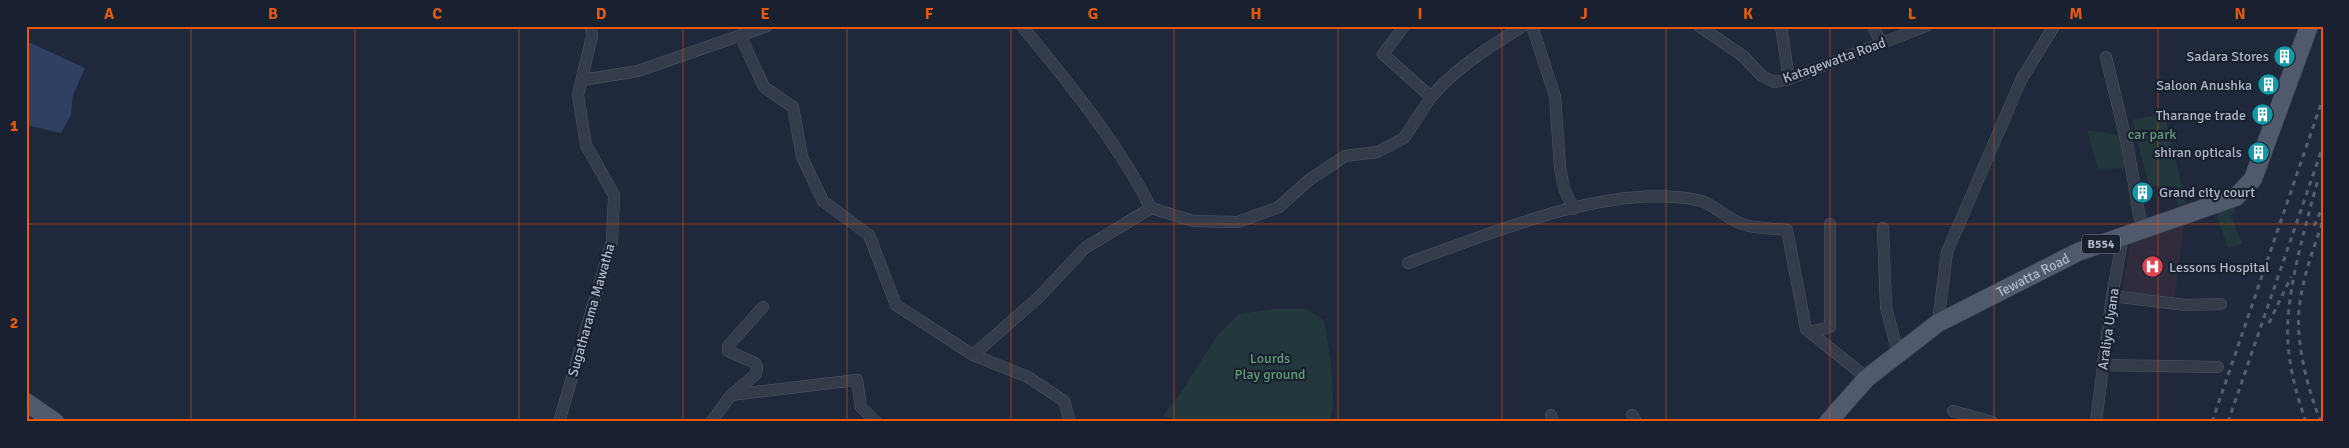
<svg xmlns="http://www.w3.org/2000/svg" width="2349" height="448" viewBox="0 0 2349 448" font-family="Signika,sans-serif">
  <rect width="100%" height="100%" fill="#20293c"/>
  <path fill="#302c3d" d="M2182,220L2184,227L2174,303L2121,295L2131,239Z"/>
  <path fill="#22383d" d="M2164,113L2186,203L2178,206L2174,186H2149L2132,120Z
    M2087,130L2126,136L2138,219L2133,220L2125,168L2098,169Z
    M2232,207L2236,210L2231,216L2242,244L2228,248L2217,217L2219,216L2217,210Z
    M1274,309H1306L1324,320C1328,345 1339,400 1328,422H1185L1163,416L1182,391L1217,336L1239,314Z"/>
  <path fill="#304063" d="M26,41L85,68L73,95L71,115L61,133L26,125Z"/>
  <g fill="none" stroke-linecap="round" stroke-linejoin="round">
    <defs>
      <path id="minor" d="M1022,26C1069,83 1117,142 1151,208L1193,221L1238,222L1279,207L1309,180L1345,156L1377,152L1404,138L1431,97
        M1404,26L1383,54L1431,97C1457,67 1489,47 1523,26
        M1532,26L1555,96L1560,167L1564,188L1573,209
        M1699,26L1743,56L1762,76L1774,82L1789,79L1926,26
        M1781,26L1789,79
        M1873,26L1881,43
        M741,37L764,87L793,107L802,157L823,201L869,235L896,305L973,355
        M2106,57L2128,148L2142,230
        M582,80L638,71L767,26
        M1883,228L1886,307L1898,353
        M1408,263C1487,235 1591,190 1676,197C1685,198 1698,199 1706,203C1719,209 1728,219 1742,224C1755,229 1773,228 1787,230L1806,329L1867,378
        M2112,296L2185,305L2221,304
        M1938,323L1947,252L2021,80L2054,26
        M1809,332L1830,327V224
        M2102,365L2218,367
        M731,395L756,374L757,367L755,363L728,351V346L763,307
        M1953,411L1992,422
        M1551,415L1553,422
        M1632,415L1636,422
        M559,422L612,241L614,195L586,145L578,95L592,36L591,26
        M711,422L731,395L857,380L861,407L876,422
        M1070,422L1064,401L1028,377L973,355L1039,297L1085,248L1151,208
        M2096,422L2112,296L2123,236"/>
      <g id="primary">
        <path d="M26,402L55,422"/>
        <path id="s1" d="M1828,422L1867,378L1938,323L2078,252L2236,197L2253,179L2309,26"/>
      </g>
    </defs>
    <use href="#minor" stroke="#4f5667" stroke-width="12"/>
    <use href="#primary" stroke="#3d4555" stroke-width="19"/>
    <use href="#minor" stroke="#343c4c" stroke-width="11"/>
    <use href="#primary" stroke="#515a6d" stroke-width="18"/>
    <path stroke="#555f74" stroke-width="3" stroke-dasharray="5 5" stroke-linecap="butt" d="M2314,226L2323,206
      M2269,323L2291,277
      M2212,422L2323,98
      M2228,422L2323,146
      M2306,422C2297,396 2290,371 2288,344C2284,297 2306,225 2318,179
      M2321,422C2308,391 2296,344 2299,310C2302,279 2313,250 2323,221"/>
  </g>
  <path fill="none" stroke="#e8590c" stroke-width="1" stroke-opacity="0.55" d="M191,26V422M355,26V422M519,26V422M683,26V422M847,26V422M1011,26V422M1174,26V422M1338,26V422M1502,26V422M1666,26V422M1830,26V422M1994,26V422M2158,26V422M26,224H2323"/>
  <defs>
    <symbol id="building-disc" viewBox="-11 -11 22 22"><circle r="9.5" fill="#0f9aa8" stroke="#192131"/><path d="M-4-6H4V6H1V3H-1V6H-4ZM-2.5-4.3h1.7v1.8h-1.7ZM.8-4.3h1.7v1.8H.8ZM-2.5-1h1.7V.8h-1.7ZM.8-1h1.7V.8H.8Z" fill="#fff"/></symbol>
    <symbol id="hospital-disc" viewBox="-11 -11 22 22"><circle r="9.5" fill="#e0444e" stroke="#192131"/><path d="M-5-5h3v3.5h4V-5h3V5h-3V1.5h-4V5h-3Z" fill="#fff"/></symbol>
  </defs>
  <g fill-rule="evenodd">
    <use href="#building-disc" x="2272" y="44" width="25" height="25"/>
    <use href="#building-disc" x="2256" y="72" width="25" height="25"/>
    <use href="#building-disc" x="2250" y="102" width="25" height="25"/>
    <use href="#building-disc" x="2246" y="140" width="25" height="25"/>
    <use href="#building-disc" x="2130" y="180" width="25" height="25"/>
    <use href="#hospital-disc" x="2140" y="254" width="25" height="25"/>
  </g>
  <g text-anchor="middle" stroke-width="4.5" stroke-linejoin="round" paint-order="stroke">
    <rect fill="#192131" stroke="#82899b" stroke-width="1" x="2082" y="234.5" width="38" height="19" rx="4"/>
    <g font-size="12" font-weight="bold" fill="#afb6c8">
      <text x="2101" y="248">B554</text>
    </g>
    <g font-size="14" fill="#afb6c8" stroke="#192131" text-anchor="end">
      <text x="2269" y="61">Sadara Stores</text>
      <text x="2252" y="90">Saloon Anushka</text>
      <text x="2246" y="120">Tharange trade</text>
      <text x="2242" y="157">shiran opticals</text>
      <text x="2159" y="197" text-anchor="start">Grand city court</text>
      <text x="2169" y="272" text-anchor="start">Lessons Hospital</text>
    </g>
    <g font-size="14" fill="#afb6c8" stroke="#192131">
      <text transform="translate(1834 60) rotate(-20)" y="5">Katagewatta Road</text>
      <text dy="5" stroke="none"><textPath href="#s1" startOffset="255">Tewatta Road</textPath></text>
      <text transform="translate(591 310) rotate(-74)" y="5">Sugatharama Mawatha</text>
      <text transform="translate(2108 329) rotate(-82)" y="5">Araliya Uyana</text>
    </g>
    <g font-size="14" fill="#639c76" stroke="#192131">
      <text x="2152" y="139">car park</text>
      <text x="1270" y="363">Lourds<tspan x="1270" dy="16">Play ground</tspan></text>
    </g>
  </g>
  <rect width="2349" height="448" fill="none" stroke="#192131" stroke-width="55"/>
  <rect x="28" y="28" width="2294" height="392" fill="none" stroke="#e8590c" stroke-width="2"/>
  <g font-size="16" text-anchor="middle" font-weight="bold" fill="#e8590c">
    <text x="109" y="19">A</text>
    <text x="273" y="19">B</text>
    <text x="437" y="19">C</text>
    <text x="601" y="19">D</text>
    <text x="765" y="19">E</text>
    <text x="929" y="19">F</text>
    <text x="1093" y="19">G</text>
    <text x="1256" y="19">H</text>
    <text x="1420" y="19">I</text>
    <text x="1584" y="19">J</text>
    <text x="1748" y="19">K</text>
    <text x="1912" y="19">L</text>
    <text x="2076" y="19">M</text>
    <text x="2240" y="19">N</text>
    <text x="14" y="131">1</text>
    <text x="14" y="328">2</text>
  </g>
</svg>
